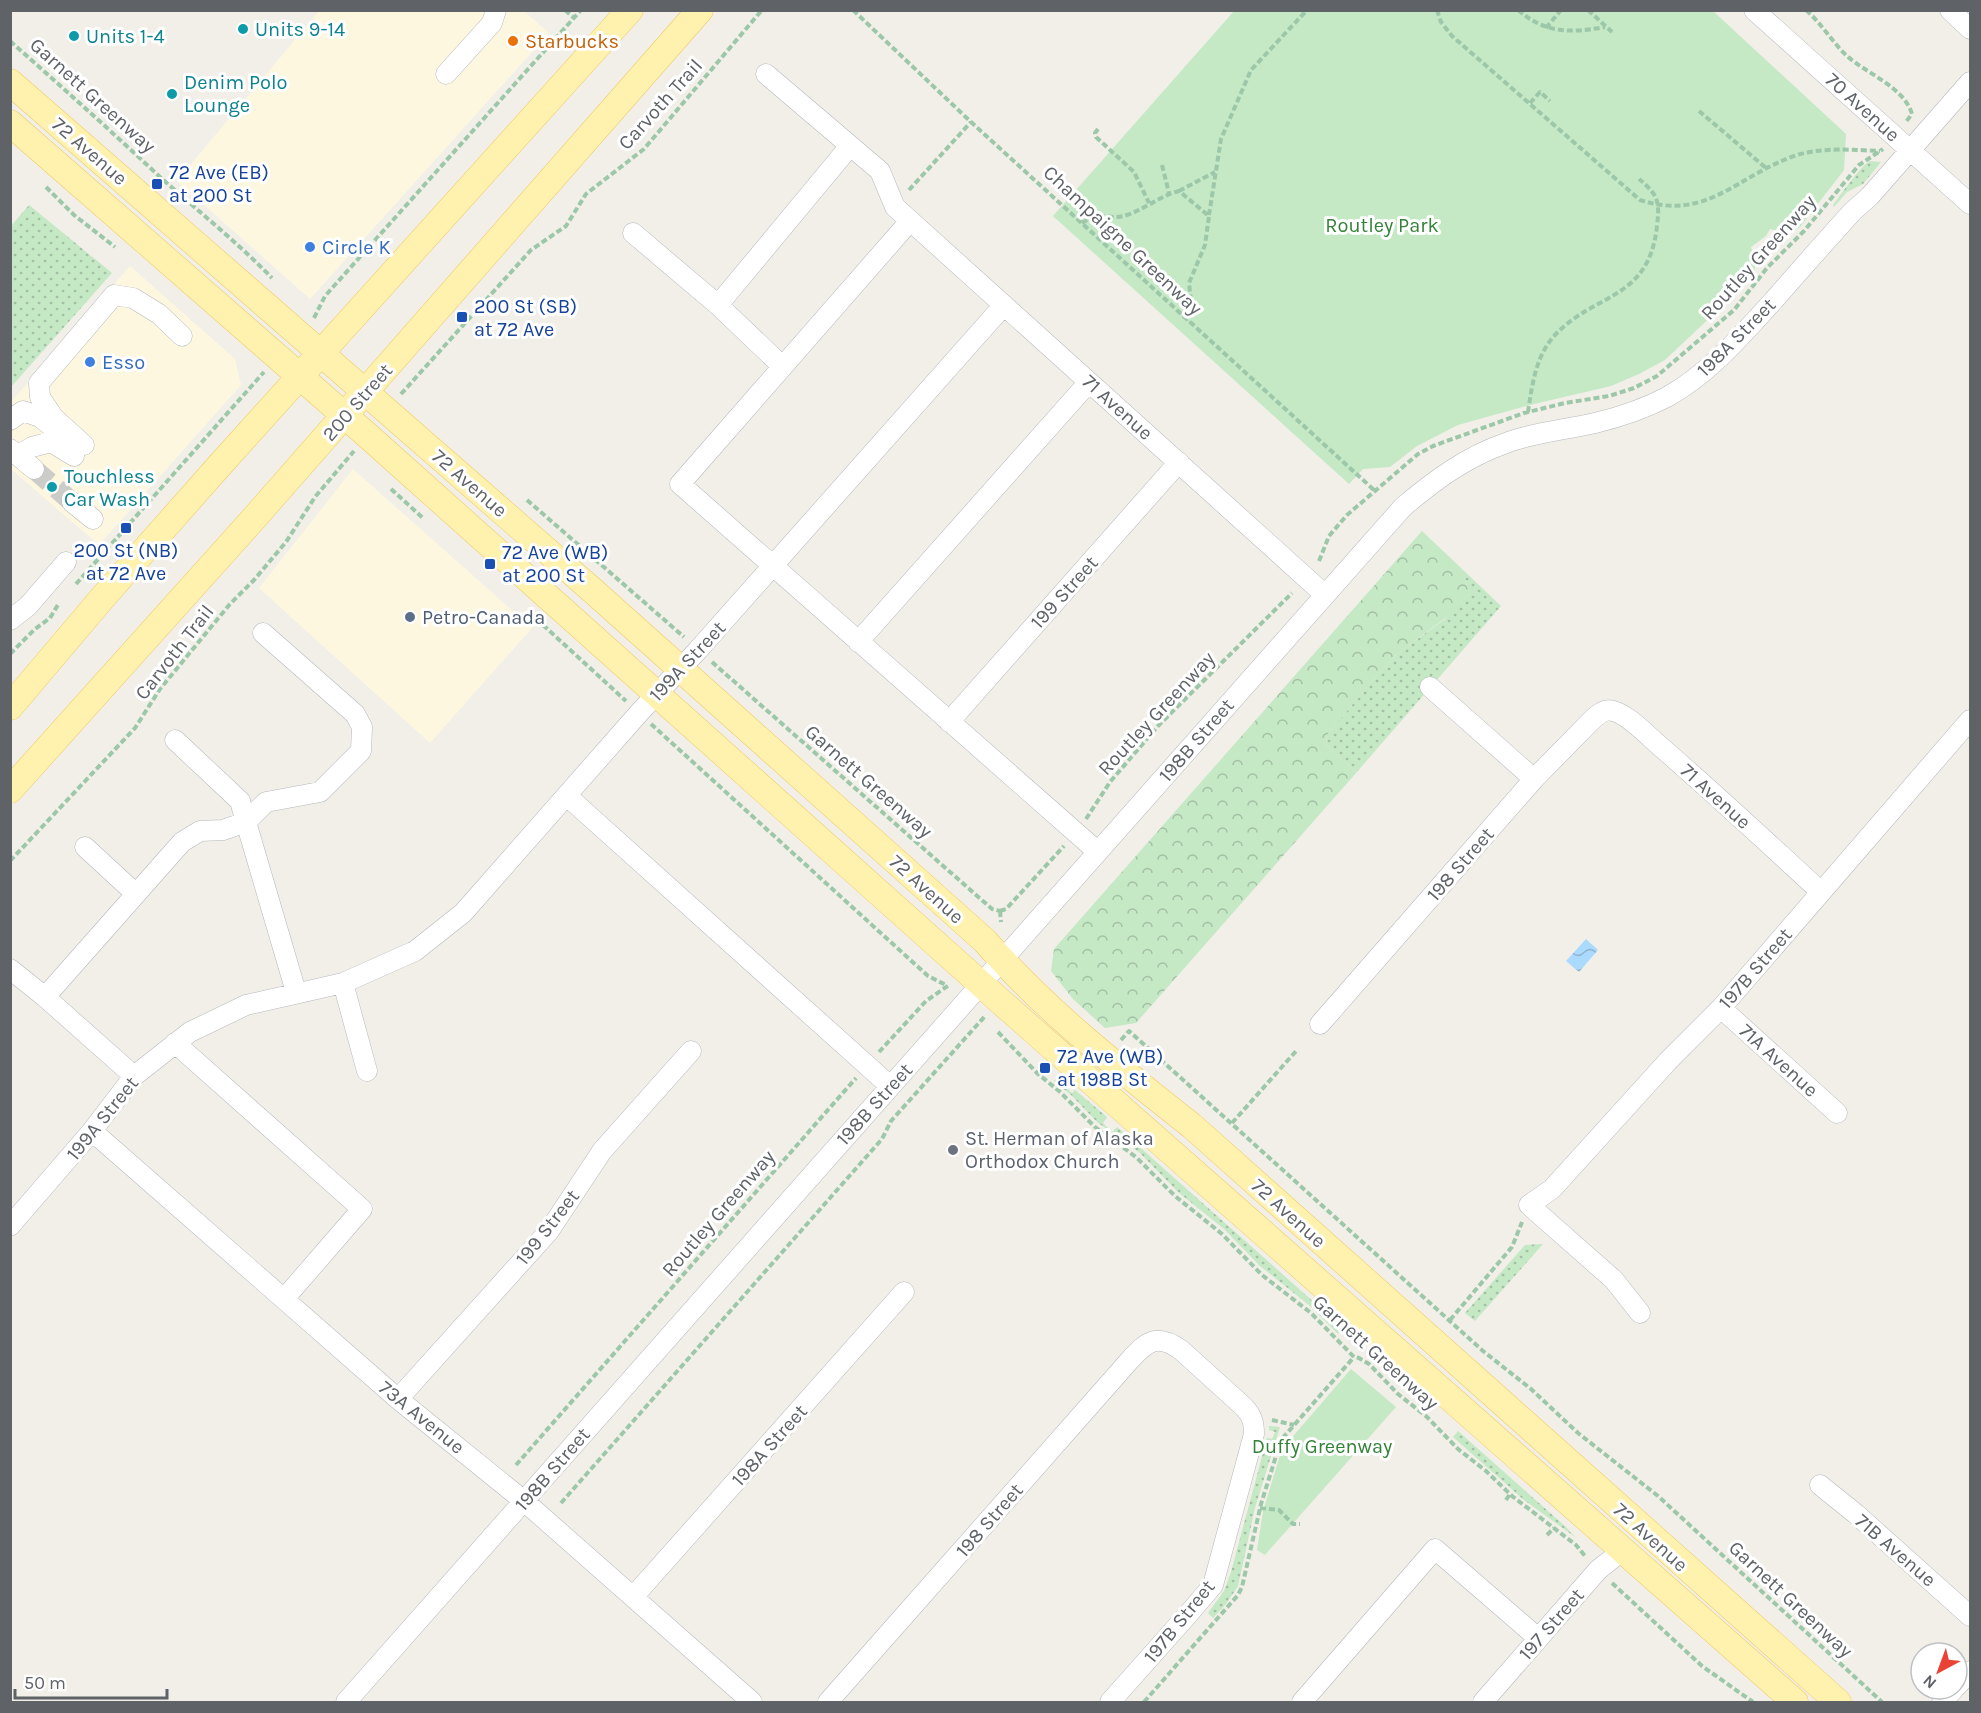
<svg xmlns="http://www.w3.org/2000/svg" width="1981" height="1713" viewBox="0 0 1981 1713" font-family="Karla,sans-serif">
  <defs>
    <pattern id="grass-dots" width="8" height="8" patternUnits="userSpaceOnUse" patternTransform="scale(1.5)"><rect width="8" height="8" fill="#c5e8c5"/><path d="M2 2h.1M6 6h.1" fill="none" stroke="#a3c0a4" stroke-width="1.8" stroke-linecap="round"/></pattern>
    <pattern id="forest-crowns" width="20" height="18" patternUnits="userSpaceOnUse" patternTransform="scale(1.5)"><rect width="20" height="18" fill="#c5e8c5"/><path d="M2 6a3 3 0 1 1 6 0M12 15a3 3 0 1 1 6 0" fill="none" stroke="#a3c0a4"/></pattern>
    <pattern id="water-waves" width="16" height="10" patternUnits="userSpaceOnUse" patternTransform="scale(1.5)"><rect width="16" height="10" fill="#aadaff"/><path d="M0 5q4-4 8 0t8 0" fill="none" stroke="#8eb4d2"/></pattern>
  </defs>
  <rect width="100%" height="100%" fill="#f1efe8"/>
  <path fill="#fef7e0" d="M319,11H524L549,33L310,299L177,181Z
    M130,266L235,359L241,385L99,545L11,469V402Z
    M353,469L532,628L430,743L259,588Z"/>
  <path fill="url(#grass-dots)" d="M1870,161L1881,162L1863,184L1847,192L1834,207L1833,205C1840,196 1861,165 1870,161Z
    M29,205L112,273L11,387V226Z
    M1460,567L1501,606L1356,773L1326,744L1327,735L1371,682L1398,653L1445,619L1469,591Z
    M1059,1075L1064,1079L1061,1083L1072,1093L1075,1090L1107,1117L1103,1123L1112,1132L1117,1127L1343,1328L1338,1334L1310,1306L1260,1266L1224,1229L1178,1192L1140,1153L1097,1122L1071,1095L1054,1081Z
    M1543,1244L1475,1321L1465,1313L1525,1245Z
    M1269,1426L1280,1427L1255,1508L1238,1586L1226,1604L1213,1618L1208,1613L1224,1591L1231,1572L1267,1438L1272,1439L1275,1432L1269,1430Z
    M1458,1431L1566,1527L1575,1537L1524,1500L1453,1437Z"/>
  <path fill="url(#forest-crowns)" d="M1422,531L1460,567L1469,591L1463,605L1398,653L1371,682L1327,735L1326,744L1356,773L1136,1023L1105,1028L1073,999L1051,971L1054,949Z"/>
  <path fill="#c5e8c5" d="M1235,10L1713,11L1846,134L1844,170L1800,227C1790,234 1781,232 1770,229L1766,236L1751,247L1755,258V275L1665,360L1639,374L1611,386L1530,405L1458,425L1417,446L1390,467L1363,469L1349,484L1053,216Z
    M1351,1369L1396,1407L1265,1555L1257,1550L1263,1511L1282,1449Z"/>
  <path fill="url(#water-waves)" d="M1586,939L1598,950L1579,972L1566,961Z"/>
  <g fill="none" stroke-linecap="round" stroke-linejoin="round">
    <path stroke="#ccccc8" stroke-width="20" stroke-dasharray="20 10" stroke-linecap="butt" d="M34,469L72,502"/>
    <defs>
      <path id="minor" d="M1754,10L1970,204
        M1950,10L1970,29
        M446,74L492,23L496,10
        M766,74L880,171L895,207L1324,594
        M910,221L680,484L1098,852
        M633,233L718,305L782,366
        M718,305L850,146
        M10,420L23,411L40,417L57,431
        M84,445L54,418L40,397L39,383L114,295L133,298L159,314L182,336
        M10,449L34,469
        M18,455L32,447L51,442L74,456
        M72,502L93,519
        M10,620L28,606L66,562
        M858,642L1089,382
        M1430,687L1534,779
        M949,722L1179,462
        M175,740L240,801L246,822L266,802L320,792L361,751L362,727L355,714L263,633
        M567,796L890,1086
        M85,847L136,894
        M10,969L45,997
        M343,983L367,1071
        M1721,1008L1837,1113
        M1320,1024L1534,779L1590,722C1596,716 1604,708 1613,711C1628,714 1649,737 1661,747C1715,794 1768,843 1821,892
        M175,1043L362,1209L284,1299
        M134,1076L45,997L182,842L200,831L223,830L246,822L296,992
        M92,1131L398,1399L524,1501L752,1702
        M10,1226L92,1131L134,1076L190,1032L246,1005L343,983L415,951L463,913L639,713L698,650L1004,305
        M1640,1313L1614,1280L1529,1205L1552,1189L1668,1061L1721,1008L1970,720
        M398,1399L549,1231L602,1151L691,1051
        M1820,1485L1856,1514L1970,1616
        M633,1597L904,1292
        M1957,1686L1970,1671
        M346,1702L1403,507C1435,480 1466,457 1506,443C1535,432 1565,430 1595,423C1620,417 1644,409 1667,397C1710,373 1741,336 1774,300C1800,270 1826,241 1852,212L1870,196L1970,82
        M828,1702L1129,1361C1147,1341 1157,1333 1181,1350L1244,1407C1252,1416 1254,1422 1254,1434L1213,1585L1191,1611L1110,1702
        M1302,1702L1435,1549L1538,1638
        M1483,1702L1598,1570L1623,1550
        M1942,1702L1954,1689"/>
      <path id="major" d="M10,82L592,590L985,941C1047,1012 1120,1069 1193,1127L1838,1702
        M10,123L367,435L1000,1001L1795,1702
        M10,707L104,596L219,466L630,10
        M10,790L256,516L700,10"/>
    </defs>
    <use href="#minor" stroke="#b5b8bc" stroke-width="21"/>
    <use href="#major" stroke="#f2c960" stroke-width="27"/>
    <path stroke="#9cc7a9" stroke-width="4" stroke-dasharray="6 3" stroke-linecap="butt" d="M565,10L574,18
      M853,10L971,122L1374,490
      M1437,10L1441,22L1452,36L1640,200C1708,222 1737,175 1797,155C1823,147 1854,150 1880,151
      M1518,10C1546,34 1571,33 1605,27
      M1588,10L1612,32
      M1806,10C1822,24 1832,42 1847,56C1867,74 1904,87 1912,114L1905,123
      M1546,28L1561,10
      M10,41C61,86 111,131 160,177C198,211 237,242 272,278
      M1530,103L1540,92L1550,101
      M1699,111L1766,168
      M1098,129L1095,133L1096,137L1134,172L1149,203
      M1162,165L1169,193
      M46,187L74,215L115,247
      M909,190L971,122
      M1179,191L1215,172
      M1209,215L1221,139L1251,70L1307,10
      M1082,223C1102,210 1110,221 1127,215C1145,209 1160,196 1179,191L1209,216L1205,245L1189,283L1192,309L1188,321
      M314,318L325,296L581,10
      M401,394L531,250L566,226L586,194L644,149L762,10
      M1528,412C1532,385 1536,355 1555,335C1595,292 1649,301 1657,226C1660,201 1658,195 1639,179
      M391,489L423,518
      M527,500L684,637
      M1319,561L1329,536L1347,515L1418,454L1433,446L1524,413L1565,403L1609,396L1634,388L1657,376L1734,310L1767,268L1804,231L1859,165L1883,149
      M76,584L264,372
      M543,625L626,701
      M10,654L35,629L50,618L59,603
      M712,662L992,909L1000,911
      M651,724L928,976L946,985
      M1086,819L1110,782L1158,726L1292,593
      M10,861L135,728L160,689L230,604L254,580L286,542L315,497L354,451
      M1000,911L1006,909L1064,846
      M1000,911L1001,922
      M998,1032L1038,1074L1059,1091L1095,1127L1136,1157L1175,1196L1222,1234L1262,1275L1311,1313L1354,1357L1359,1358L1369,1364L1398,1394L1427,1417L1458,1449L1486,1471L1512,1496L1576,1545L1585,1556
      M1121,1040L1129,1031L1483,1351L1531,1389L1578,1433L1658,1496L1882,1702
      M879,1052L926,1001L949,985
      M1232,1123L1297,1050
      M1450,1320L1512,1247L1522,1222
      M1272,1420L1294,1425
      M516,1465L856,1078
      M1506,1500L1510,1494
      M561,1503L882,1139L891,1121L986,1015
      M1260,1508L1279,1510L1293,1524H1300
      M1547,1535L1554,1528
      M1612,1583L1702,1666L1753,1702
      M1144,1702L1238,1595L1242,1587L1261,1504L1281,1440L1354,1357"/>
    <use href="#minor" stroke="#fff" stroke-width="20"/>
    <use href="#major" stroke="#fff2af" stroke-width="26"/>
  </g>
  <g fill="#0f9aa8" stroke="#fff" stroke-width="2">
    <circle cx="243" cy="29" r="6"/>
    <circle cx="74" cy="36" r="6"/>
    <circle cx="172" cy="94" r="6"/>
    <circle cx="52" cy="487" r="6"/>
  </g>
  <circle fill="#e8710a" stroke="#fff" stroke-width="2" cx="513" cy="41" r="6"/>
  <g fill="#1a4fb4" stroke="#fff" stroke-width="2">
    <rect x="151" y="178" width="12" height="12" rx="3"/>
    <rect x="456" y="311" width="12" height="12" rx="3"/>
    <rect x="120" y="522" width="12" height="12" rx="3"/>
    <rect x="484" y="558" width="12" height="12" rx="3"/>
    <rect x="1039" y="1062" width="12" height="12" rx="3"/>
  </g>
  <g fill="#3f7fe0" stroke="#fff" stroke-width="2">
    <circle cx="310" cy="247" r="6"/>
    <circle cx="90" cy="362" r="6"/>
  </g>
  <circle fill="#5c6f8a" stroke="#fff" stroke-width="2" cx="410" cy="617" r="6"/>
  <circle fill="#6b7280" stroke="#fff" stroke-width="2" cx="953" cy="1150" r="6"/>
  <g text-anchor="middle" stroke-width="6" stroke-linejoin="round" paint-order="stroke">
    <g font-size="20" fill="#0d838f" stroke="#fff" text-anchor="start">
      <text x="255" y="36">Units 9-14</text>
      <text x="86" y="43">Units 1-4</text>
      <text x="184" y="89">Denim Polo<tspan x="184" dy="23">Lounge</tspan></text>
      <text x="64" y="483">Touchless<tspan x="64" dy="23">Car Wash</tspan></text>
    </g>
    <g font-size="20" fill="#c56008" stroke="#fff" text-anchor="start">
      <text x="525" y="48">Starbucks</text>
    </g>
    <g font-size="20" fill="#5f6368" stroke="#fff">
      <text transform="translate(93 95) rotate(42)" y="7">Garnett Greenway</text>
      <text transform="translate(660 104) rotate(-48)" y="7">Carvoth Trail</text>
      <text transform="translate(1863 107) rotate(42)" y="7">70 Avenue</text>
      <text transform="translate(90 151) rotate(41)" y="7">72 Avenue</text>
      <text transform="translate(1123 240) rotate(43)" y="7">Champaigne Greenway</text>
      <text transform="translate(1758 257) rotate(-48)" y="7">Routley Greenway</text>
      <text transform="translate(1736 337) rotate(-45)" y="7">198A Street</text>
      <text transform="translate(357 402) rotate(-49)" y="7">200 Street</text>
      <text transform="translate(1118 407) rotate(42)" y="7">71 Avenue</text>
      <text transform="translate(470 483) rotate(41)" y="7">72 Avenue</text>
      <text transform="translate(1064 592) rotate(-48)" y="7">199 Street</text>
      <text transform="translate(174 652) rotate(-52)" y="7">Carvoth Trail</text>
      <text transform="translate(687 661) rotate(-47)" y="7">199A Street</text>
      <text transform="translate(1156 713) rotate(-47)" y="7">Routley Greenway</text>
      <text transform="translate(1196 740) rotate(-49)" y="7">198B Street</text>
      <text transform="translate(869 781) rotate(41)" y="7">Garnett Greenway</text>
      <text transform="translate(1716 796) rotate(42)" y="7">71 Avenue</text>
      <text transform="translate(1460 864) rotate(-49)" y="7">198 Street</text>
      <text transform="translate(927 889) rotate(42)" y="7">72 Avenue</text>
      <text transform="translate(1755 968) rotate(-49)" y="7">197B Street</text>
      <text transform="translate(1779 1060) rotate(42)" y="7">71A Avenue</text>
      <text transform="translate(874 1104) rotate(-48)" y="7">198B Street</text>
      <text transform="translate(102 1118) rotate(-51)" y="7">199A Street</text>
      <text transform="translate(718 1213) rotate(-49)" y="7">Routley Greenway</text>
      <text transform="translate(1289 1213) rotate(42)" y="7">72 Avenue</text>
      <text transform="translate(547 1227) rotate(-52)" y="7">199 Street</text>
      <text transform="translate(1376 1352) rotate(42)" y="7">Garnett Greenway</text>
      <text transform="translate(422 1417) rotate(39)" y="7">73A Avenue</text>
      <text transform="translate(769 1445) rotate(-48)" y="7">198A Street</text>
      <text transform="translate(552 1469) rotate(-49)" y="7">198B Street</text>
      <text transform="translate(989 1520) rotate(-49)" y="7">198 Street</text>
      <text transform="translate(1651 1537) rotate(42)" y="7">72 Avenue</text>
      <text transform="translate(1896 1550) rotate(41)" y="7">71B Avenue</text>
      <text transform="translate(1791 1599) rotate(43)" y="7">Garnett Greenway</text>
      <text transform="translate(1179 1621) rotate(-51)" y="7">197B Street</text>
      <text transform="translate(1551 1624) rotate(-49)" y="7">197 Street</text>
    </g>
    <g font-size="20" fill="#164399" stroke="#fff" text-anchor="start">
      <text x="169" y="179">72 Ave (EB)<tspan x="169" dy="23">at 200 St</tspan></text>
      <text x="474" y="313">200 St (SB)<tspan x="474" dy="23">at 72 Ave</tspan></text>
      <text x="126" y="557" text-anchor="middle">200 St (NB)<tspan x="126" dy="23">at 72 Ave</tspan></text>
      <text x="502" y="559">72 Ave (WB)<tspan x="502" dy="23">at 200 St</tspan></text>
      <text x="1057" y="1063">72 Ave (WB)<tspan x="1057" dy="23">at 198B St</tspan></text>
    </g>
    <g font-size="20" fill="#348238" stroke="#fff">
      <text x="1382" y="232">Routley Park</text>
      <text x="1322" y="1453">Duffy Greenway</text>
    </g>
    <g font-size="20" fill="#366cbe" stroke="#fff" text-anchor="start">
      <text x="322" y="254">Circle K</text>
      <text x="102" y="369">Esso</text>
    </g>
    <g font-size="20" fill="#4e5e75" stroke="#fff" text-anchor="start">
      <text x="422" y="624">Petro-Canada</text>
    </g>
    <g font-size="20" fill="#5b616d" stroke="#fff" text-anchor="start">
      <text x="965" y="1145">St. Herman of Alaska<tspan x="965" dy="23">Orthodox Church</tspan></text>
    </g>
  </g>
  <rect width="1981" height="1713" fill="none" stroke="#5f6368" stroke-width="24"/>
  <g transform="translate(1939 1671) rotate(221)"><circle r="28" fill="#ffffff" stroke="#bfc1c3" stroke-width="1.5"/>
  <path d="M0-4.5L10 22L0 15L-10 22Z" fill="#ea4335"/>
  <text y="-9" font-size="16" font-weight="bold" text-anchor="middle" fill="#5f6368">N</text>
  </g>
  <path d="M15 1689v9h152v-9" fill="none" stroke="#5f6368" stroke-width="3"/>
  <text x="24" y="1689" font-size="18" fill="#5f6368" stroke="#ffffff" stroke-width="4.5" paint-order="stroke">50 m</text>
</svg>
